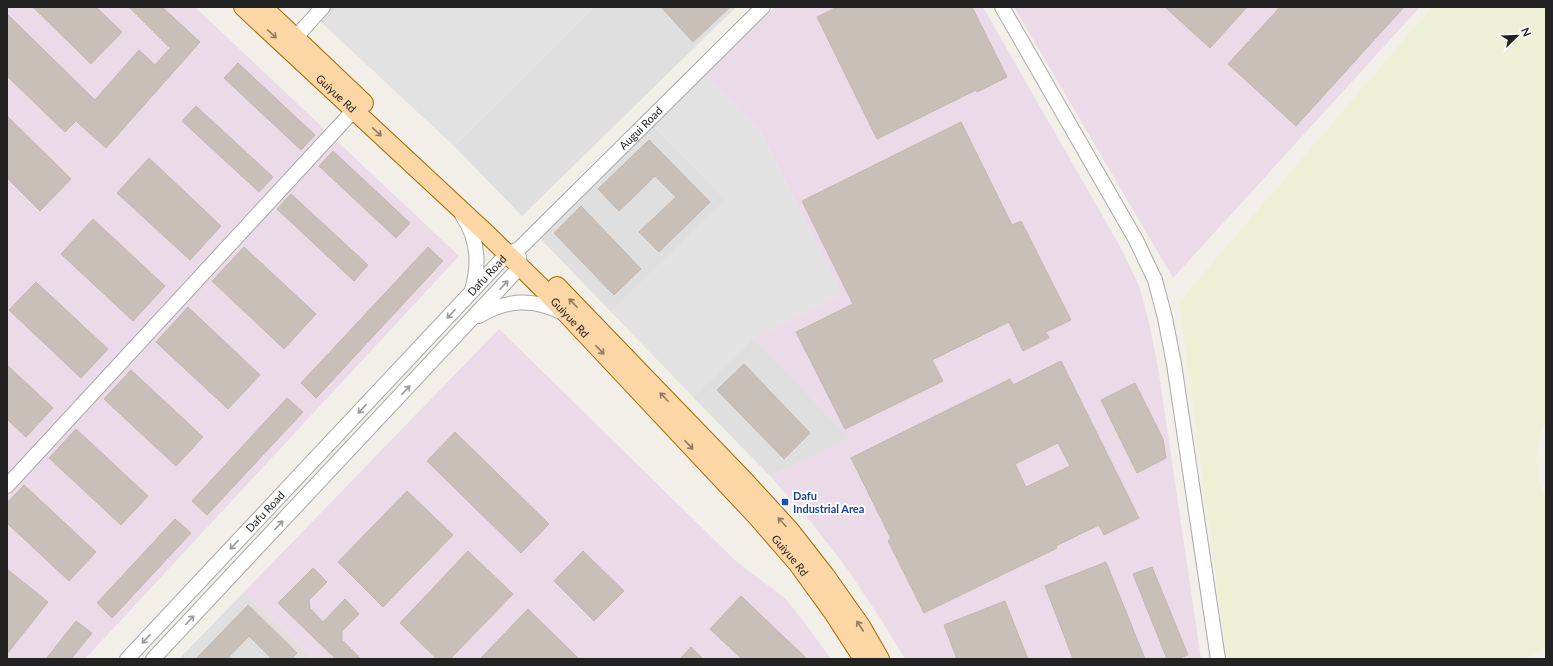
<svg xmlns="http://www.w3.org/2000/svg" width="1553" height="666" viewBox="0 0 1553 666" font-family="Lato,sans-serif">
  <rect width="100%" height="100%" fill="#f2efe9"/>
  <path fill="#e0dfdf" d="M304,7H338L323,24Z
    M594,7H736L522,216L454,146Z
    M653,125L726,200L611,312L539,237Z
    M753,338L850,438L770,476L693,397Z
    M244,592L313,659H179Z"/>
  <path fill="#ebdbe8" d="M7,7H195L459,256L85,659H7Z
    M775,7H983L1121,248L1139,286L1149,322L1158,367L1201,659H905L882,621L848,570L811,522L770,476L849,438L753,338L841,294L760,132L705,75Z
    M1014,7H1420L1173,278Z
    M499,329L737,562L785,598L807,626L831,659H313L244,592Z"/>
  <path fill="#eef0d5" d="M1432,7H1546V423L1542,428L1536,455L1539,483L1546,498V647L1526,659H1227L1179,302Z"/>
  <path fill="#e2e2e2" d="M338,7H594L454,146L323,24Z
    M705,75L760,132L841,294L753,338L693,397L611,312L726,200L653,125Z"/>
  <path fill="#c7bfb8" stroke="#c4b6ab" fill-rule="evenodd" d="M33,7H96L122,32L91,64Z
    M129,7H162L200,42L106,148L76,121L65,132L7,76V14L95,100L139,50L155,65L170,48Z
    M661,7H730L693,42Z
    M837,7H972L1007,77L977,92L976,90L877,139L817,17Z
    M1165,7H1247L1210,48Z
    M1280,7H1404L1296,126L1228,64Z
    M238,63L315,135L301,150L224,78Z
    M196,106L273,177L259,192L182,121Z
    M7,116L71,179L40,211L7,178Z
    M961,122L1012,225L1021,221L1071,320L1046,332L1049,338L1023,351L1009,322L932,360L943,381L845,429L796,332L853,304L802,201Z
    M649,140L710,202L659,252L639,232L676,197L655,176L619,211L598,189Z
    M333,151L410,223L396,238L319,166Z
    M149,158L221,226L190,260L117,193Z
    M291,194L368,265L354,281L277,209Z
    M581,206L641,269L614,295L554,233Z
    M93,219L165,286L133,321L61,254Z
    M244,247L316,314L284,349L212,281Z
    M428,247L443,261L316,398L301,383Z
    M36,282L108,349L81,378L9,310Z
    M188,307L260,375L228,409L156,342Z
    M1061,361L1139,518L1104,535L1099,525L1056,546L1057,548L924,613L888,541L891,539L851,458L1010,379L1013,385ZM1058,443L1070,466L1026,487L1015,464Z
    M744,364L810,433L784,459L717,390Z
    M7,365L53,408L26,437L7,419Z
    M131,370L203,437L176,466L104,399Z
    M1135,383L1163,439L1166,458L1137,473L1101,400Z
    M287,398L303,412L207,515L192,501Z
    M76,429L148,496L121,525L49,458Z
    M455,432L549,524L521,553L427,461Z
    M24,485L96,552L69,581L7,523V503Z
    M407,491L453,535L383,607L338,562Z
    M175,519L191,533L112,618L97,603Z
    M468,551L513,594L450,659H437L400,623Z
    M583,551L624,591L594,621L554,581Z
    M1106,562L1145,659H1073L1045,586Z
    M1152,567L1188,655L1177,659H1167L1133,574Z
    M313,568L327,582L309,600L310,608L323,622L345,599L359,614L342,631V640L361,659H336L278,603Z
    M7,569L48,602L7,654Z
    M741,596L807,659H742L710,629Z
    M1005,601L1028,659H957L944,625Z
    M248,605L297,653L291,659H272L249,636L227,659H196Z
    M528,609L579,659H480Z
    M76,621L92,633L71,659H46Z
    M691,647L703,659H680Z"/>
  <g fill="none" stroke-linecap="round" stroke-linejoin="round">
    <defs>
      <g id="minor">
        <path d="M1002,7L1136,240L1155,280L1165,318L1174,364L1218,659"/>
        <path d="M295,38L323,7"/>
        <path d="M462,215C478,238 480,263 472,290"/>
        <path d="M479,316C507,299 534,298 563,313"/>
        <path d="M7,486L354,110"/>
        <path id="s1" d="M127,659L507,254L519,249L763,7"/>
        <path d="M153,659L520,267L519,257"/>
      </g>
      <g id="major">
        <path id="s2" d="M243,7L487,234L544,290L757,517L797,563L834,614L863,659"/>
        <path d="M263,7L364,103"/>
        <path d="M557,286L745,481L789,529L825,575L861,626L880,659"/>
      </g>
    </defs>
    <use href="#minor" stroke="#a9a9a9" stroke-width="16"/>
    <use href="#major" stroke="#a06b00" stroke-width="20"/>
    <use href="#minor" stroke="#fff" stroke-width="14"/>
    <use href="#major" stroke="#fcd6a4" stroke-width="18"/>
  </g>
  <defs><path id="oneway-shaft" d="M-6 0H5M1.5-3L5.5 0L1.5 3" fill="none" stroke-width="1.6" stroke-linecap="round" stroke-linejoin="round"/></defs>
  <g stroke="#8f7c63">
    <use href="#oneway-shaft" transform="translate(272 34) rotate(43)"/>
    <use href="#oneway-shaft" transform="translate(377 132) rotate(43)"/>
    <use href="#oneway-shaft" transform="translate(573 303) rotate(-134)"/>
    <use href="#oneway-shaft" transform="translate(600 350) rotate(47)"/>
    <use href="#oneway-shaft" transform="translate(664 397) rotate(-134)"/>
    <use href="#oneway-shaft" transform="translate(689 445) rotate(47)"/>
    <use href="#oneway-shaft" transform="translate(782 522) rotate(-132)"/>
    <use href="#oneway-shaft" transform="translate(860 626) rotate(-123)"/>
  </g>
  <g stroke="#9c9c9c">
    <use href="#oneway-shaft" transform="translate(504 285) rotate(-47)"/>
    <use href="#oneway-shaft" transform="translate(451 314) rotate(133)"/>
    <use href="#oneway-shaft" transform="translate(406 390) rotate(-47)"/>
    <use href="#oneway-shaft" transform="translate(362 409) rotate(133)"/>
    <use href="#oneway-shaft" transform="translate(279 525) rotate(-47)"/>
    <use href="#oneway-shaft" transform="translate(234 545) rotate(133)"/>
    <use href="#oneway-shaft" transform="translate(190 620) rotate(-47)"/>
    <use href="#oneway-shaft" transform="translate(146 639) rotate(133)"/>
  </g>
  <rect fill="#1a4fb4" stroke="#fff" stroke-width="1.5" x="781" y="498" width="8" height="8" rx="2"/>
  <g text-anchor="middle" stroke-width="4" stroke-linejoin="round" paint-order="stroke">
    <g font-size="11" fill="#222" stroke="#fff">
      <text dy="4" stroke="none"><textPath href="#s2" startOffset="127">Guiyue Rd</textPath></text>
      <text dy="4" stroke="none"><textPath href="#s1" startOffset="740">Augui Road</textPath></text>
      <text dy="4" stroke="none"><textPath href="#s1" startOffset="526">Dafu Road</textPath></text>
      <text dy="4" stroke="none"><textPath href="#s2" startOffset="451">Guiyue Rd</textPath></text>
      <text dy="4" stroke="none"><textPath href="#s1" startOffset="202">Dafu Road</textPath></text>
      <text dy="4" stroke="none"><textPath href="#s2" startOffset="775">Guiyue Rd</textPath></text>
    </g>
    <g font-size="11" font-weight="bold" fill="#164399" stroke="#fff" text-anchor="start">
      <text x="793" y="500">Dafu<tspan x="793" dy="13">Industrial Area</tspan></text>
    </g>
  </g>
  <rect width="1553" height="666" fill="none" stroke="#222222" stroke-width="16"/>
  <g transform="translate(1517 36) rotate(67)" stroke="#ffffff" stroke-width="3" paint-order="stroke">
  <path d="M0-3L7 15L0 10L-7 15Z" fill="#222222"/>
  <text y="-6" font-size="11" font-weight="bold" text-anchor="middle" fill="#222222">N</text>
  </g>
</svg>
